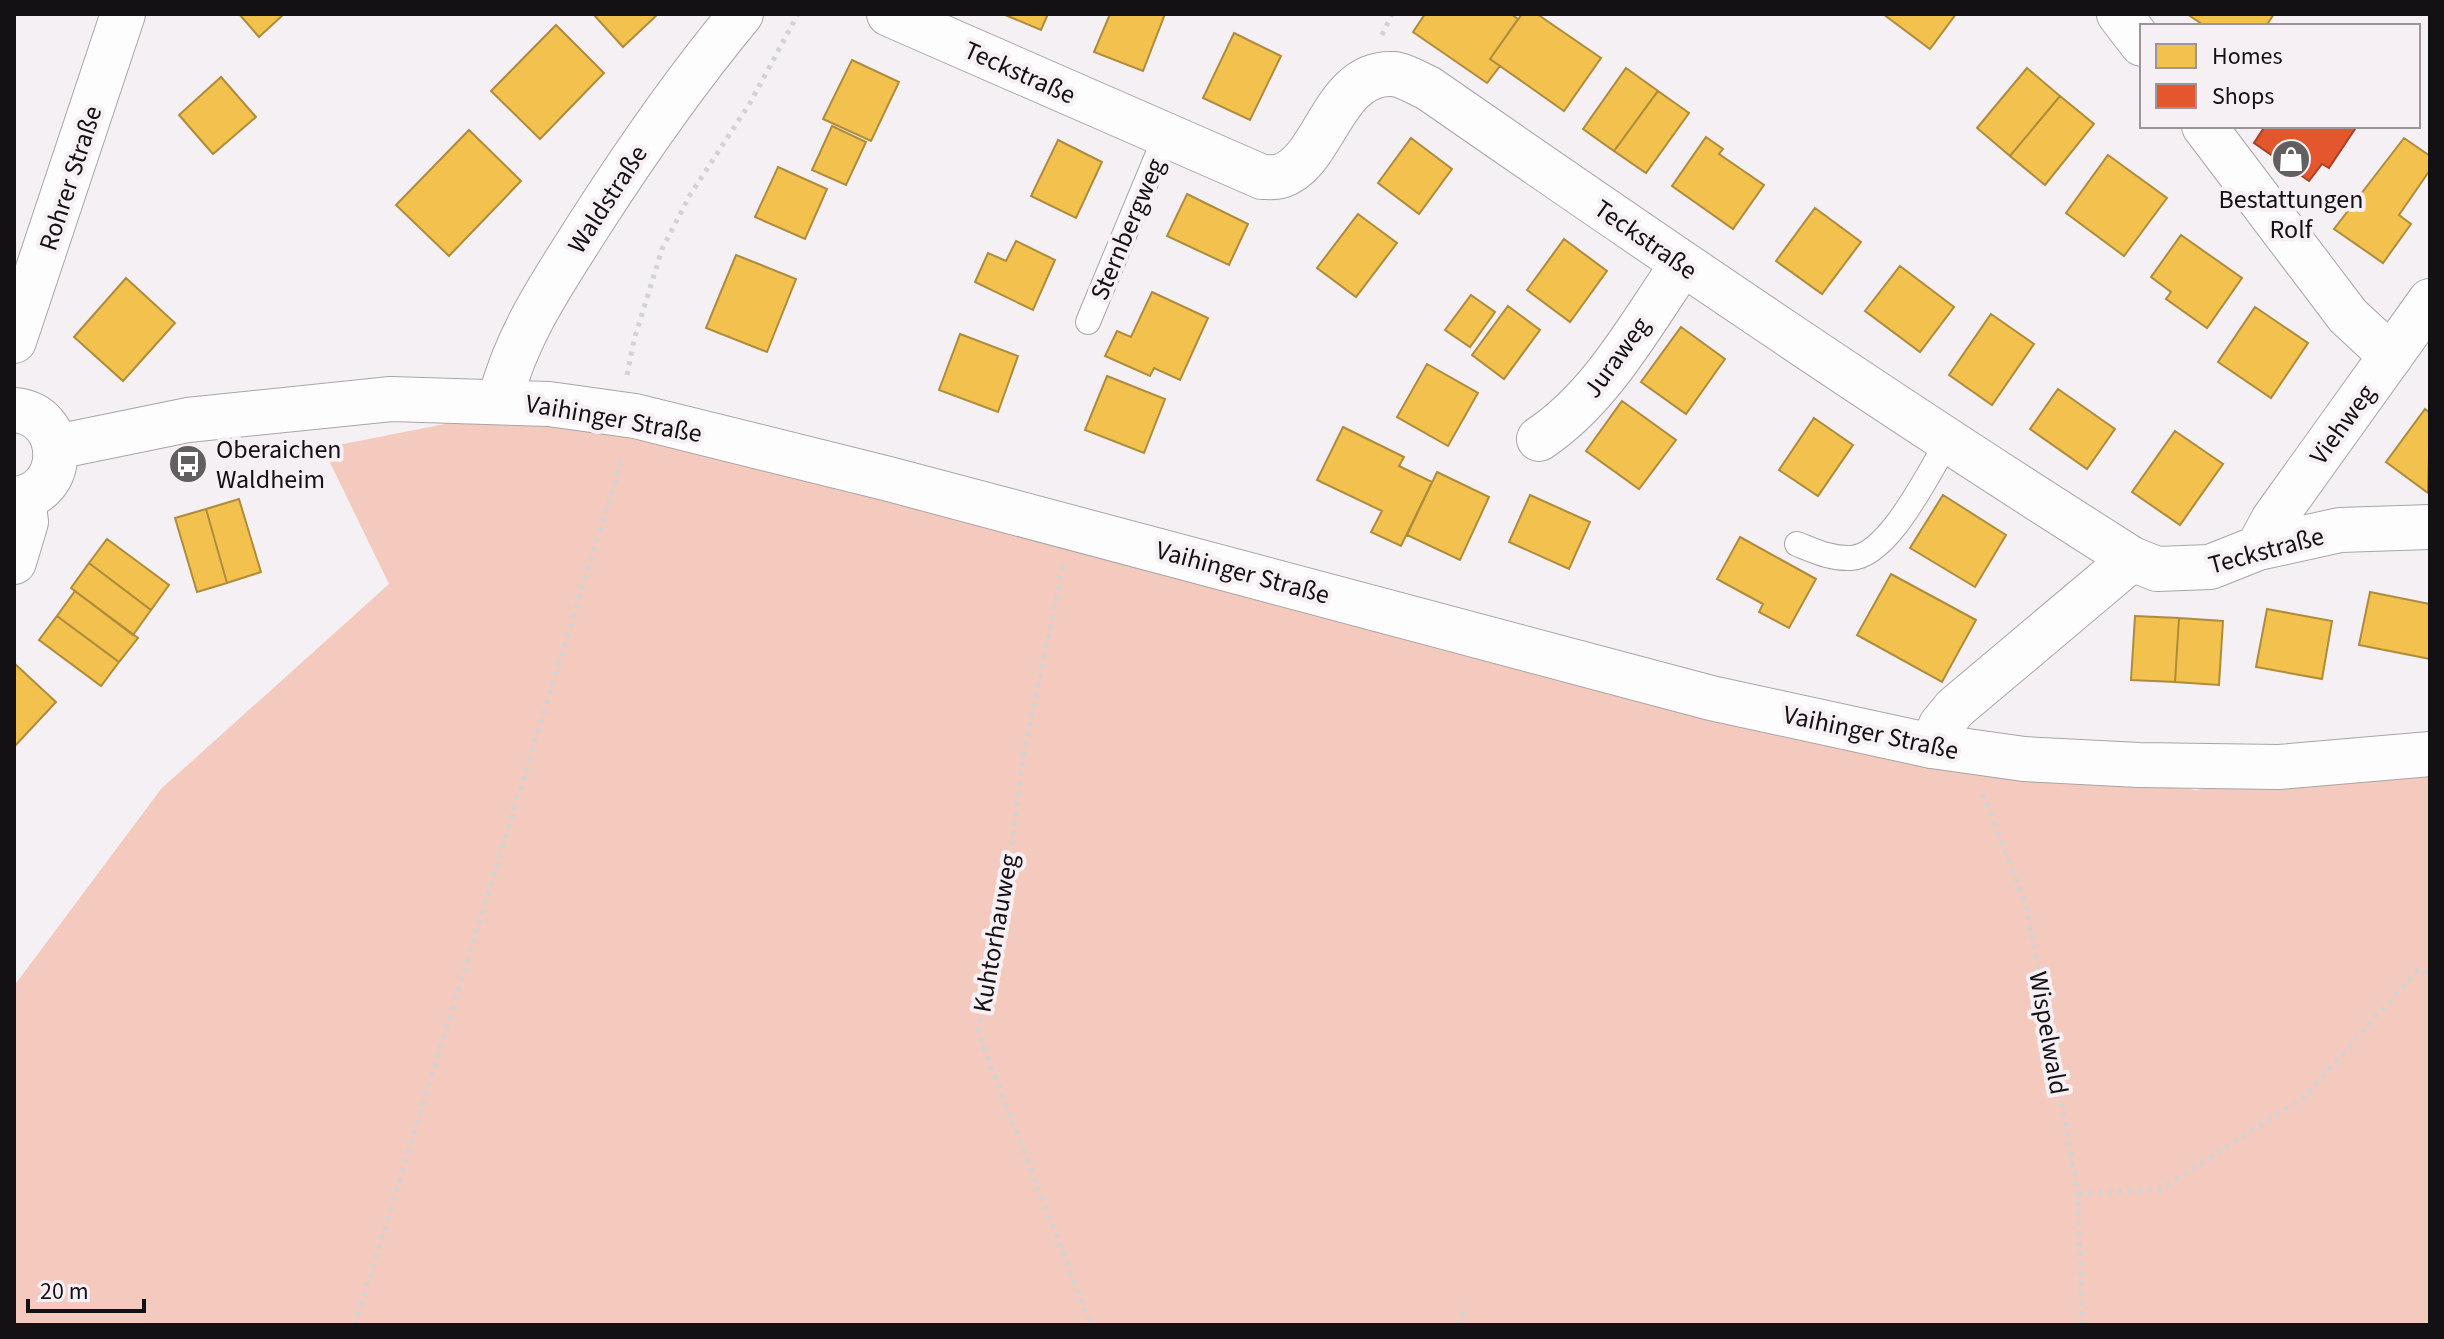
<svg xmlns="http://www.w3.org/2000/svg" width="2444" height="1339" viewBox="0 0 2444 1339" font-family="'Source Sans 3',sans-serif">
  <rect width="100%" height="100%" fill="#f5f0f3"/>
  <path fill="#f3cabd" d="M450,423L587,428L1954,758L2196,790L2430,754V1325H14V986L161,789L389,584L323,448Z"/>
  <path fill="#f2c14e" stroke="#af8c3c" stroke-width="2" d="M239,14H284L259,37Z
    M593,14H656L657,15L623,47Z
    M1003,14H1048L1041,30Z
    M1110,14H1165L1143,71L1094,52Z
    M1425,14H1511L1518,19L1490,59L1500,66L1487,83L1413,32Z
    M1522,14H1537L1601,58L1564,111L1490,59Z
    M1883,14H1956L1930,49Z
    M2187,14H2274L2266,26H2205Z
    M556,25L604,73L540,139L491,91Z
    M1234,33L1281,56L1250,120L1203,98Z
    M852,60L899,82L871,141L823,119Z
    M1626,68L1658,91L1614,151L1583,129Z
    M2027,68L2060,96L2010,156L1977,128Z
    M221,77L256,117L213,154L179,115Z
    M1658,91L1689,113L1646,173L1614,151Z
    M2060,96L2094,124L2045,185L2010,156Z
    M832,126L866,142L846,185L812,170Z
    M469,130L521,181L449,256L396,205Z
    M1706,137L1723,149L1719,154L1764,185L1733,229L1672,186Z
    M1411,138L1452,169L1419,214L1378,183Z
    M2404,138L2430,156V170L2399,215L2411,224L2383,263L2334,229Z
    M1058,140L1102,162L1076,218L1031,196Z
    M2108,155L2167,198L2124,256L2066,213Z
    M778,167L827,189L805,239L755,217Z
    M1187,194L1248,224L1229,265L1167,236Z
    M1815,208L1861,242L1822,294L1776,261Z
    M1358,214L1397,243L1356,297L1317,268Z
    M2181,235L2242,278L2207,328L2166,299L2171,292L2151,277Z
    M1564,239L1607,271L1570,322L1527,290Z
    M1016,241L1055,260L1033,310L975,282L988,253L1006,261Z
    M736,255L796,279L767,352L706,328Z
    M1900,266L1954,307L1920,352L1865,311Z
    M126,278L175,323L123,381L74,337Z
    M1152,292L1208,318L1180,380L1154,368L1150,376L1105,356L1117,331L1131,337Z
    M1471,295L1495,312L1470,347L1445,330Z
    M1508,306L1540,330L1504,379L1472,355Z
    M2255,307L2308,343L2271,398L2218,362Z
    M1991,314L2034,344L1992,405L1949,375Z
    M1681,327L1725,359L1686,414L1641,382Z
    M960,334L1018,356L998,412L939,390Z
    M1427,364L1478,393L1448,446L1397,417Z
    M1107,376L1165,399L1144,453L1085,430Z
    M2058,389L2115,429L2087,469L2030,429Z
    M1622,401L1676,440L1639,489L1586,451Z
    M2425,409L2430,413L2428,493L2386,462Z
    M1814,418L1853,445L1818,496L1779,470Z
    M1343,427L1404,457L1399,466L1432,482L1401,546L1371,532L1382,511L1317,480Z
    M2175,431L2223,464L2180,525L2132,492Z
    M1437,472L1489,497L1460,560L1407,535Z
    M1530,495L1590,522L1569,569L1509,542Z
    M1943,495L2006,535L1975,587L1910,548Z
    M239,499L261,572L227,583L206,509Z
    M206,509L227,583L197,592L175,518Z
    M1740,537L1816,579L1789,628L1759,612L1763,604L1717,579Z
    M107,539L169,585L151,610L89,563Z
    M89,563L151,610L133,635L71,588Z
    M1891,574L1976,620L1942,682L1857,635Z
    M75,591L138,638L119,662L57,616Z
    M2370,592L2430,604V659L2359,645Z
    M2267,609L2332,621L2322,679L2256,667Z
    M57,616L119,662L101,686L39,640Z
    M2135,616L2179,618L2175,682L2131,680Z
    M2179,618L2223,621L2219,685L2175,682Z
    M14,663L56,702L14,747Z"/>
  <path fill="#e4572e" stroke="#a54226" stroke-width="2" d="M2265,126H2357L2329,168L2322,164L2309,181L2254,143Z"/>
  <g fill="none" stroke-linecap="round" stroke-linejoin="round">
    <defs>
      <path id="service" d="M1088,322L1165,137
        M1797,544C1815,551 1831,559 1851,558C1889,556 1928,473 1947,443"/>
      <path id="minor" d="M889,14L1262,177C1267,177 1275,178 1281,176C1326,161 1332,71 1393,74C1404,75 1417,83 1428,88C1660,249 1893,408 2132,559L2157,569L2210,567L2258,548L2340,530L2430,527
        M2119,14L2142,44
        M2204,126L2348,316L2391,356
        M14,341L123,14
        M500,400C517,333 555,279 591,222C638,149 686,80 741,14
        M1539,439C1602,397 1640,325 1682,265
        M2258,548L2273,520L2430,301
        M14,562L26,522L23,498
        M1932,746L1941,725L1955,708L2132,559"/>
      <path id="secondary" d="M14,410C69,414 69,495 14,499
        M56,447L188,420L391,399L549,404L635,416L889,479L1711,698L1932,746L2024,759L2139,765L2279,767L2430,754"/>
    </defs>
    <use href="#service" stroke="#a9a5a7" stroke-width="26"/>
    <use href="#minor" stroke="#a9a5a7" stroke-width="46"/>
    <use href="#secondary" stroke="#a9a5a7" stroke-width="46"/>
    <path stroke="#d4d3d4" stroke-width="5" stroke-dasharray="4 6" stroke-linecap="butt" d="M1382,35L1392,14
      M627,375L634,340L662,249L690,195L750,103L798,14
      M1063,566L1023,757L1005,898L978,1032L1091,1325
      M1983,794L2027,909L2078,1194L2082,1325
      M2078,1194L2161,1189L2303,1098L2418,970L2430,973
      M355,1325L623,456
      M1458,1325L1467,1306"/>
    <use href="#service" stroke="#fefdfd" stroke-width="24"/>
    <use href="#minor" stroke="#fefdfd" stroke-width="44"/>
    <use href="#secondary" stroke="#fefdfd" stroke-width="44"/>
  </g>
  <defs>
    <symbol id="shop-disc" viewBox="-11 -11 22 22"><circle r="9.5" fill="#625f61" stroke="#f6eff4"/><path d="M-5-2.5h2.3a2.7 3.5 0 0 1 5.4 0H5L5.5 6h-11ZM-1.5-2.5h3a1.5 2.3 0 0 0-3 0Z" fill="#fff"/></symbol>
    <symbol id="bus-disc" viewBox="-11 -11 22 22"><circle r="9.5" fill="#625f61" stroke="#f6eff4"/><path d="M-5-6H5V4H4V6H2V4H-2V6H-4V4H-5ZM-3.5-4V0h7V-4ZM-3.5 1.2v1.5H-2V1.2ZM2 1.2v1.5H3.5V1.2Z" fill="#fff"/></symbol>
  </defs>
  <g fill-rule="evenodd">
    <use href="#shop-disc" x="2269" y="137" width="44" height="44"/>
    <use href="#bus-disc" x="166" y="442" width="44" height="44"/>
  </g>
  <g text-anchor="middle" stroke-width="8" stroke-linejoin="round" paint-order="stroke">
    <g font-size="26" fill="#131113" stroke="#f6eff4">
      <text transform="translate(1020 72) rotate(24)" y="9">Teckstraße</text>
      <text transform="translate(70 178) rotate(-72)" y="9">Rohrer Straße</text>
      <text transform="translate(607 199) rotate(-57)" y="9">Waldstraße</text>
      <text transform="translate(1127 229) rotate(-67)" y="9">Sternbergweg</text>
      <text transform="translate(1646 239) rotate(35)" y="9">Teckstraße</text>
      <text transform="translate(1616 357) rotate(-54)" y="9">Juraweg</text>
      <text transform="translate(614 418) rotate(10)" y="9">Vaihinger Straße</text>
      <text transform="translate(2342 424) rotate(-54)" y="9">Viehweg</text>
      <text transform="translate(2266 550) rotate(-15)" y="9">Teckstraße</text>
      <text transform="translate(1243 572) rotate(15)" y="9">Vaihinger Straße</text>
      <text transform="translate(1871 732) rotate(12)" y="9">Vaihinger Straße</text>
      <text transform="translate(995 933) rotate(-80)" y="9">Kuhtorhauweg</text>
      <text transform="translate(2049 1033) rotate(80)" y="9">Wispelwald</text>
    </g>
    <g font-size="26" fill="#131113" stroke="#f6eff4">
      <text x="2291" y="208">Bestattungen<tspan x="2291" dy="30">Rolf</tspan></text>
      <text x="216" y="458" text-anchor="start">Oberaichen<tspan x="216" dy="30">Waldheim</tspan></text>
    </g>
  </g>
  <rect width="2444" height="1339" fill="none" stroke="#131113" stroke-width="32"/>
  <rect x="2140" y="24" width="280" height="104" fill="#f6eff4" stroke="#9b969a" stroke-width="2"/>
  <rect x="2156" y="44" width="40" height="24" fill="#f2c14e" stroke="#9b969a" stroke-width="2"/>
  <text x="2212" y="64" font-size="24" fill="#131113">Homes</text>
  <rect x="2156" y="84" width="40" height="24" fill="#e4572e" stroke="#9b969a" stroke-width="2"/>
  <text x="2212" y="104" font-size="24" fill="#131113">Shops</text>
  <path d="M28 1299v12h116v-12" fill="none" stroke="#131113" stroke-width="4"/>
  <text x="40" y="1299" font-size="24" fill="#131113" stroke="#f6eff4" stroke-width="6" paint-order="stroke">20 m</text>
</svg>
